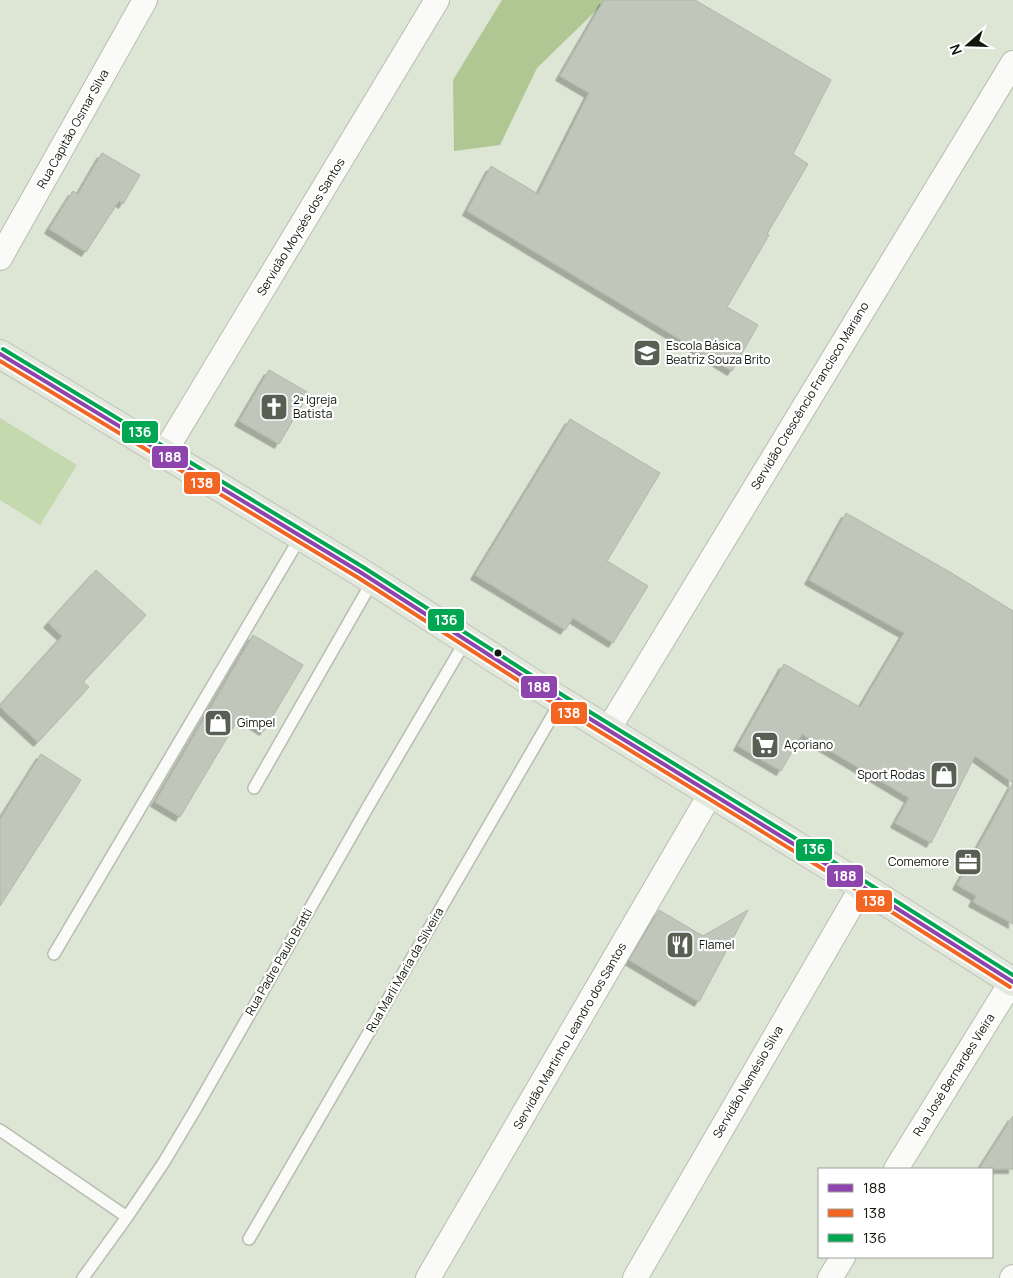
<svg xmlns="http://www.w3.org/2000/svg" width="1013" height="1278" viewBox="0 0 1013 1278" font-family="Manrope,sans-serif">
  <defs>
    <filter id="shadow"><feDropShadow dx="-4.5" dy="4.5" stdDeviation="0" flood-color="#0004"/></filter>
  </defs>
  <rect width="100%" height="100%" fill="#dde5d4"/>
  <path fill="#c5d9af" d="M0,418L77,465L40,525L0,500Z"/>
  <path fill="#b0c794" d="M502,0H607L537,68L500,145L454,151L453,80Z"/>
  <path fill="#c0c7ba" stroke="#b0b6aa" filter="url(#shadow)" d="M604,0H695L831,80L793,154L808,164L767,234L769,235L727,307L758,325L732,371L467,211L491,166L538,194L589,93L560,76Z
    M102,153L140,175L123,204L119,201L86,252L49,229L73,191L78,194Z
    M269,370L309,393L279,444L239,421Z
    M570,419L660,473L607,561L648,586L613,643L573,618L565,630L475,575Z
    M846,513L950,572L1013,611V783L975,756L931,843L895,823L909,798L802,734L781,771L738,746L784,664L860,707L904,633L809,580Z
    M96,570L146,615L83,682L89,687L38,742L0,707V705L62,636L48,623Z
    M253,635L303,665L264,731L240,716L180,817L155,802Z
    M41,754L81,780L0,906V819Z
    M1013,783V924L973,902L976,896L957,885Z
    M659,910L703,936L748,910L699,1002L629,960Z
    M1013,1116V1169H979Z"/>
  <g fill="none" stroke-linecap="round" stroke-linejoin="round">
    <defs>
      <path id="lane" d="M254,788L373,580
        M54,954L301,536
        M0,1130L127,1217
        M249,1239L561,701
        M83,1278L127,1217L164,1162L195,1110L369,805L466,640"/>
      <path id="street" d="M0,258L145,0
        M164,453L437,0
        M608,730L1013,63
        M896,1169L1012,981
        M428,1278L711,793
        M635,1278L862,887
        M830,1278L843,1257
        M1012,1278L1013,1277"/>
      <path id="primary" d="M0,354L360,572L561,701L852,880L1013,982"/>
    </defs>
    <use href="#lane" stroke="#b7bdb0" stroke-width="14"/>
    <use href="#street" stroke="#b7bdb0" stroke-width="26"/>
    <use href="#primary" stroke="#bfc3bb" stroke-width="30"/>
    <use href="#lane" stroke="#fafbf9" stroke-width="11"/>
    <use href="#street" stroke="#fafbf9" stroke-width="24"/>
    <use href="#primary" stroke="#e2e8dc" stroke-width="28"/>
    <defs>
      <path id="bus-1" d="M0,354L360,572L561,701L852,880L1013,982"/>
      <path id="bus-2" d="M0,361L357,577L558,706L849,885L1010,987"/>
      <path id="bus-3" d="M3,349L363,567L564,696L855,875L1013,975"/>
    </defs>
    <use href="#bus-1" stroke="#fff" stroke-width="8"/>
    <use href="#bus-2" stroke="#fff" stroke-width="8"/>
    <use href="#bus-3" stroke="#fff" stroke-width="8"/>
    <use href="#bus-1" stroke="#8e44ad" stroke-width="4"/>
    <use href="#bus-2" stroke="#f26522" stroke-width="4"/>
    <use href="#bus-3" stroke="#00a651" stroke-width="4"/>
  </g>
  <defs>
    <symbol id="school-square" viewBox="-11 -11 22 22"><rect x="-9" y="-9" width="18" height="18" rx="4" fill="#595f53" stroke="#fff"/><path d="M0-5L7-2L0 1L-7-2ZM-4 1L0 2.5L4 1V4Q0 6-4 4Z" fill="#fff"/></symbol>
    <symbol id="church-square" viewBox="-11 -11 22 22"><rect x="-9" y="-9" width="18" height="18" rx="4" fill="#595f53" stroke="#fff"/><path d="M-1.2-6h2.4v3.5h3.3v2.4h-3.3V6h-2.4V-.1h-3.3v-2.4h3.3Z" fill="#fff"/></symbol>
    <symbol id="shop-square" viewBox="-11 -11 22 22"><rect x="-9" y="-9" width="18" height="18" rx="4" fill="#595f53" stroke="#fff"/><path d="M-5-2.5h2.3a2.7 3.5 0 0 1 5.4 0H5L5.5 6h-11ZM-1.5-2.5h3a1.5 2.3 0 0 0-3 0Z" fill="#fff"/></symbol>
    <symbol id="supermarket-square" viewBox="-11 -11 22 22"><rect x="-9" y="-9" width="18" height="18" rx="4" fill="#595f53" stroke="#fff"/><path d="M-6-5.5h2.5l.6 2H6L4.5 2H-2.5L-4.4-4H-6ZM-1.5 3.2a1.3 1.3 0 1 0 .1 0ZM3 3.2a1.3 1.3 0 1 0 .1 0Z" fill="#fff"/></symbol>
    <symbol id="office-square" viewBox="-11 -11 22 22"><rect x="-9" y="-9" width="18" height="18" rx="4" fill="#595f53" stroke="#fff"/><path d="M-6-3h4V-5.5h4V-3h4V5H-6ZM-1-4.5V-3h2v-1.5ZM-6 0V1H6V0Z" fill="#fff"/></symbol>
    <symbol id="restaurant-square" viewBox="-11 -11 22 22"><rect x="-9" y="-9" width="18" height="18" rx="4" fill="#595f53" stroke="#fff"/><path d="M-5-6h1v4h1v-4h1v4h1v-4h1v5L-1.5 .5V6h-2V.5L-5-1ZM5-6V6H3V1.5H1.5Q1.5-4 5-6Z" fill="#fff"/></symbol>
  </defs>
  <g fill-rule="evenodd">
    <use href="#school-square" x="631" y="337" width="32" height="32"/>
    <use href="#church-square" x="258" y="391" width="32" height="32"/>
    <use href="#shop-square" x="202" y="707" width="32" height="32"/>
    <use href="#supermarket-square" x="749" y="729" width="32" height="32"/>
    <use href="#shop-square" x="928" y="759" width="32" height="32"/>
    <use href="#office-square" x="952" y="846" width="32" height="32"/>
    <use href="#restaurant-square" x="664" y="929" width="32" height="32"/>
  </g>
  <circle fill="#12170d" stroke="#fff" stroke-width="2" cx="498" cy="653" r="4.5"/>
  <g text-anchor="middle" stroke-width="4.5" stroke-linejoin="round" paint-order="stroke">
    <g font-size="12" fill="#12170d" stroke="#fff">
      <text transform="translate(73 129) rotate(-61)" y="4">Rua Capitão Osmar Silva</text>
      <text transform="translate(301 227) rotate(-59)" y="4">Servidão Moysés dos Santos</text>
      <text transform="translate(810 396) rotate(-59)" y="4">Servidão Crescêncio Francisco Mariano</text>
      <text transform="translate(279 962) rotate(-60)" y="4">Rua Padre Paulo Bratti</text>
      <text transform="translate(405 970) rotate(-60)" y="4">Rua Marli Maria da Silveira</text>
      <text transform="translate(570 1036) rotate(-60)" y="4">Servidão Martinho Leandro dos Santos</text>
      <text transform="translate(954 1075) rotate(-58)" y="4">Rua José Bernardes Vieira</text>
      <text transform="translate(748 1082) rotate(-60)" y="4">Servidão Nemésio Silva</text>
    </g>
    <g font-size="12" fill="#12170d" stroke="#fff" text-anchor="start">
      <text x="666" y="350">Escola Básica<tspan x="666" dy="14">Beatriz Souza Brito</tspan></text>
      <text x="293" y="404">2ª Igreja<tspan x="293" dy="14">Batista</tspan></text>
      <text x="237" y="727">Gimpel</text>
      <text x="784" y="749">Açoriano</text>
      <text x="925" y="779" text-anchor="end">Sport Rodas</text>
      <text x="949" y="866" text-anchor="end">Comemore</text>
      <text x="699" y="949">Flamel</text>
    </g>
  </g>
  <g stroke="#fff" stroke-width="2">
    <rect x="121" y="420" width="38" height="24" rx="5" fill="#00a651"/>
    <rect x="151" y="445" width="38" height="24" rx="5" fill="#8e44ad"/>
    <rect x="183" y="471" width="38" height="24" rx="5" fill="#f26522"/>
    <rect x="427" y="608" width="38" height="24" rx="5" fill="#00a651"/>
    <rect x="520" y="675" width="38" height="24" rx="5" fill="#8e44ad"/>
    <rect x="550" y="701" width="38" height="24" rx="5" fill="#f26522"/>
    <rect x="795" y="838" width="38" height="24" rx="5" fill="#00a651"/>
    <rect x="826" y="864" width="38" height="24" rx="5" fill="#8e44ad"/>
    <rect x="855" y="889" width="38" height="24" rx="5" fill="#f26522"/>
  </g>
  <g font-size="14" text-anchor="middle" font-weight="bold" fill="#fff">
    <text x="140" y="437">136</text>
    <text x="170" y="462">188</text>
    <text x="202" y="488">138</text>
    <text x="446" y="625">136</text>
    <text x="539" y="692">188</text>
    <text x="569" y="718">138</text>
    <text x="814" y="854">136</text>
    <text x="845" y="881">188</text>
    <text x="874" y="906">138</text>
  </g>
  <rect x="818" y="1168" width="175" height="90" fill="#ffffff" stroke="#a0a29e"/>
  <rect x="828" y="1184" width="25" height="8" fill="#8e44ad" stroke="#a0a29e"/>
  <text x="863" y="1193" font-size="15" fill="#12170d">188</text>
  <rect x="828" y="1209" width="25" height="8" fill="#f26522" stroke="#a0a29e"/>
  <text x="863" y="1218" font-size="15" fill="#12170d">138</text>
  <rect x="828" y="1234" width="25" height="8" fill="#00a651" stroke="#a0a29e"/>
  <text x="863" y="1243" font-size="15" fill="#12170d">136</text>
  <g transform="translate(968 45) rotate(250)" stroke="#ffffff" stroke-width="4" paint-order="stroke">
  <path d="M0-4L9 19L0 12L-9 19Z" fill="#12170d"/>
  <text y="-8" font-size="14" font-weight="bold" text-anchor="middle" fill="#12170d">N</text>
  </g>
</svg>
